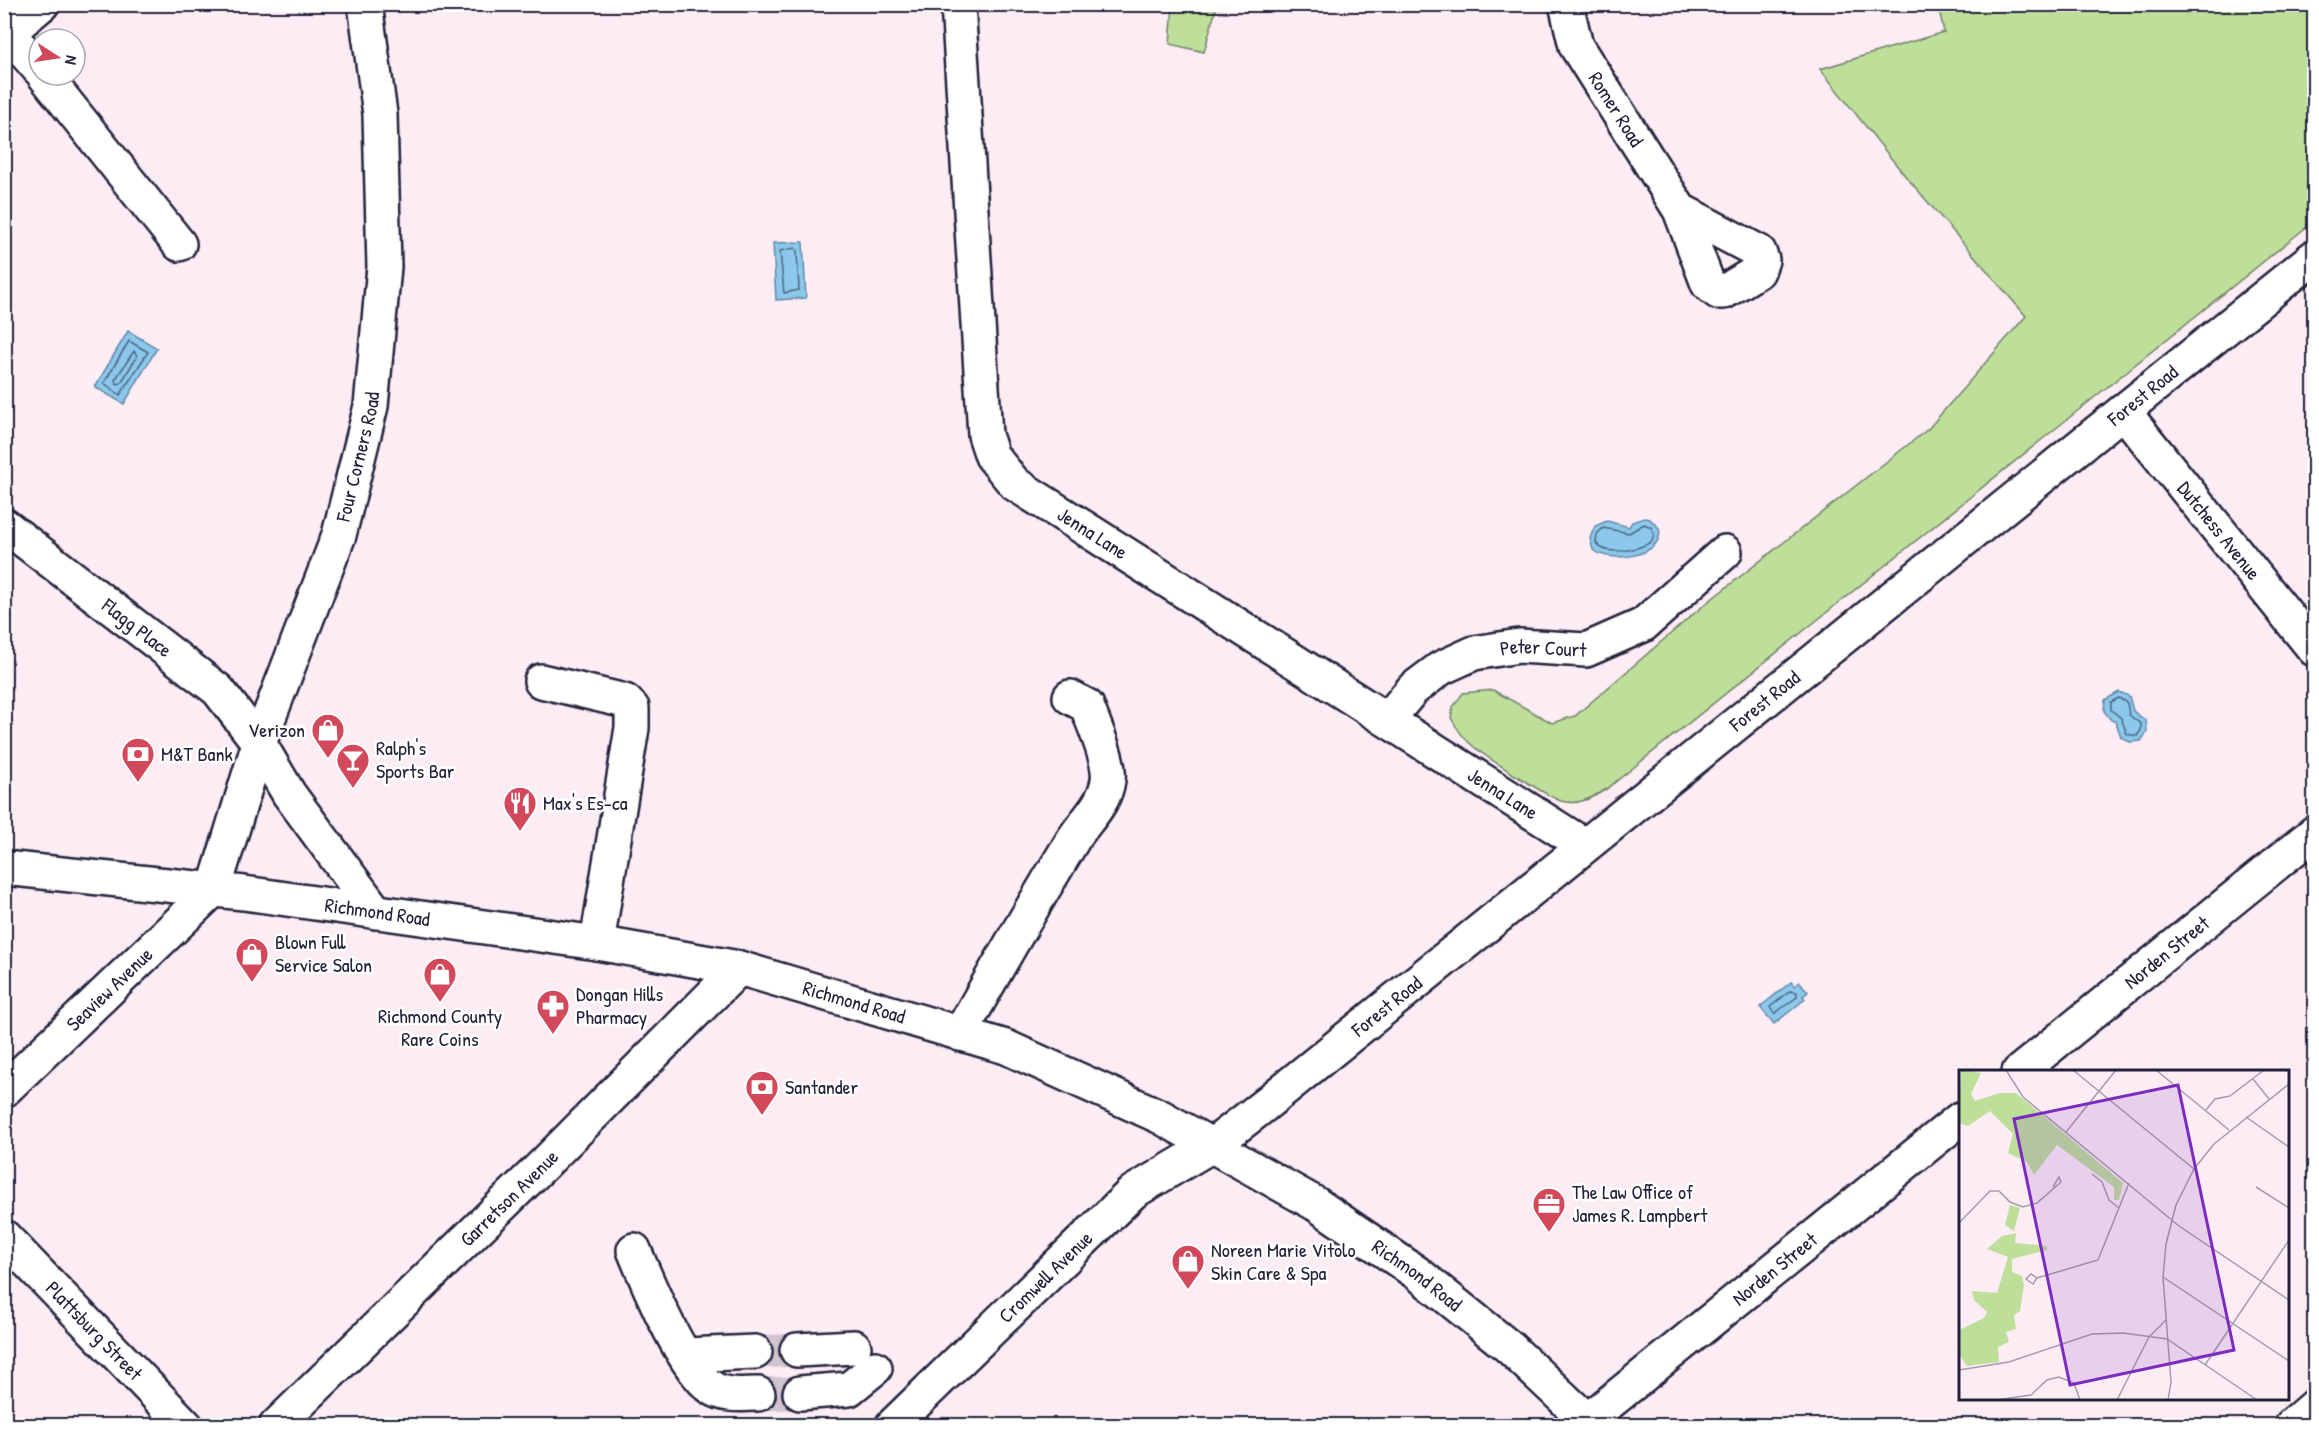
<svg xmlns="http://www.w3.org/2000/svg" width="2319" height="1430" viewBox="0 0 2319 1430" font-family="'Patrick Hand',sans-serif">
  <rect width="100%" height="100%" fill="#fcecf4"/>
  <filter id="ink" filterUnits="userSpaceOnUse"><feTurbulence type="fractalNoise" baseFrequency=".0167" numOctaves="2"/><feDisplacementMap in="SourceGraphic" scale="12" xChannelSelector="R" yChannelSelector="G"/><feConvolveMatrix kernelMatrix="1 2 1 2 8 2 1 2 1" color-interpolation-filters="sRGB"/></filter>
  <g filter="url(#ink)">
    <path fill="#bedf99" stroke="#70806a" stroke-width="1.5" d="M1173,5H1217L1204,52L1170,44Z
      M1938,5H2314V221L1608,788C1594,797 1579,806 1561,801C1548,797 1486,757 1474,747C1464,739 1457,729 1451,718L1453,707L1463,693L1493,690L1552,723L1575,716L1704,605L1928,429L2026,316L1902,172L1820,69L1944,32Z"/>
    <path fill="#8bc8eb" stroke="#6186a5" stroke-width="1.5" d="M803,242L806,298L776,300L773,243Z
      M128,331L157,348L124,404L95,387Z
      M1644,518L1650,519L1659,528C1666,557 1609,564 1593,550L1590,538L1595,526L1607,521L1629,527L1632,522Z
      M2119,692L2129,696L2133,711L2146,721L2147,732L2141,741L2130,742L2121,737L2116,722L2111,720L2104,711L2105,700Z
      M1791,982L1795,986L1800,982L1808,992L1803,996L1805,999L1774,1024L1760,1007Z"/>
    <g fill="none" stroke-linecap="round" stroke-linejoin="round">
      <path stroke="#4c6481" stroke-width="1.5" d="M795,248L797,251L799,290L784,293L780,251Z
        M129,341L148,352L120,395L104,383Z
        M134,351L137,356L121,383L117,384L115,380Z
        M1644,524L1651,527L1654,534L1652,541C1641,550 1605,557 1596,543L1597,534L1603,528L1629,533Z
        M2119,698L2127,703L2129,715L2141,724V730L2137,736L2127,734L2121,718L2111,710V702Z
        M1790,991L1797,992V997L1774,1014L1770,1007Z"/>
      <path stroke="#d0c4cf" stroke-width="33" stroke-dasharray="33 16" stroke-linecap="butt" d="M755,1352L797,1350
        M758,1394L800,1393"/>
      <defs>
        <g id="minor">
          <path id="s1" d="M958,4L985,435L992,456L1015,484L1584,845"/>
          <path id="s2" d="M1566,4L1576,46L1680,210L1708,284L1718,292H1724L1758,271L1762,260L1759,252L1680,210"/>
          <path d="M9,34L39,69"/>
          <path d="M4,36L42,4"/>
          <path d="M44,75L179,244"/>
          <path id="s3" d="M2124,412L2314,649"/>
          <path id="s4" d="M4,525L218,690L259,743"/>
          <path d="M541,681L625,701L632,708V728L597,943"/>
          <path id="s5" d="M1388,719L1413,689L1441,668L1474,653L1519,646L1586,650L1643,625L1725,552"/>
          <path d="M960,1034C996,969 1033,906 1071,843C1083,822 1105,805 1108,780C1111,761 1093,724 1087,706L1070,697"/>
          <path id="s6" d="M2019,1072L2314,833"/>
          <path id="s7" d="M4,1090L214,889L259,743L339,535L371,406L384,267L380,114L365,4"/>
          <path id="s8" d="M4,1237L186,1426"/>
          <path d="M634,1250C648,1284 683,1369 712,1388C726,1397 742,1394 758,1394"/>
          <path d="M797,1350L854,1347"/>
          <path d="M686,1355L755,1352"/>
          <path d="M800,1393L849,1389L875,1368"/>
          <path id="s9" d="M1588,1420L1960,1119"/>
          <path id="s10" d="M276,1426L542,1166L739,968"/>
          <path id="s11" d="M892,1426L1133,1192L1214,1144L1262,1107L2314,257"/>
          <path d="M2291,1426L2314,1406"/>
        </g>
        <g id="major">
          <path d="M259,743L289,794L376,912"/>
          <path id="s12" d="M4,868L244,893L597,943L739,968L1006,1047L1161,1117L1316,1204L1417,1273L1509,1347L1593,1426"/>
        </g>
      </defs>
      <use href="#minor" stroke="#22223b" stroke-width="38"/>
      <use href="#major" stroke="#22223b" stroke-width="38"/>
      <use href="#minor" stroke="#fff" stroke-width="33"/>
      <use href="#major" stroke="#fff" stroke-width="33"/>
    </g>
  </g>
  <defs>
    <symbol id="shop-pin" viewBox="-11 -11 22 30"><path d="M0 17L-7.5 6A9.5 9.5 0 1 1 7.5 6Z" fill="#d1495b" stroke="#fff"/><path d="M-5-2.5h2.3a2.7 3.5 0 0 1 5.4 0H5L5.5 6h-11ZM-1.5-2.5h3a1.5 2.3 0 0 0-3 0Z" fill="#fff"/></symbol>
    <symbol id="bank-pin" viewBox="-11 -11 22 30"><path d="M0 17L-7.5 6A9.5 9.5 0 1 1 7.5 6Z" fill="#d1495b" stroke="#fff"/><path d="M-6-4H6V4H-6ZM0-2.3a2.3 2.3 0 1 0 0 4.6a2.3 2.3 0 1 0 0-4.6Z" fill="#fff"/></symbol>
    <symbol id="bar-pin" viewBox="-11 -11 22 30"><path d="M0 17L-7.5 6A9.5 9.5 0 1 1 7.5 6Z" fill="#d1495b" stroke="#fff"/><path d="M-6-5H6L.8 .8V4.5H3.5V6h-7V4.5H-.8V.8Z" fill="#fff"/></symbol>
    <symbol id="restaurant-pin" viewBox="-11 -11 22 30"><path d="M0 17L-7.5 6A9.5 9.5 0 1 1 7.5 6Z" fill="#d1495b" stroke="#fff"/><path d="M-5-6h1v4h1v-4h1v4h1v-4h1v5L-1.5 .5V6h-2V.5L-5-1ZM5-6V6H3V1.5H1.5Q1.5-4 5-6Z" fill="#fff"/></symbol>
    <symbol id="pharmacy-pin" viewBox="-11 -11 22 30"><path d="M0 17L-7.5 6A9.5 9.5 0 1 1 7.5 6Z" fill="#d1495b" stroke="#fff"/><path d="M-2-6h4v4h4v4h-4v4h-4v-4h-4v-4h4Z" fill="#fff"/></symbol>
    <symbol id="office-pin" viewBox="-11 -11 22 30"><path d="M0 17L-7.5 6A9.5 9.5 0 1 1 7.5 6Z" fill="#d1495b" stroke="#fff"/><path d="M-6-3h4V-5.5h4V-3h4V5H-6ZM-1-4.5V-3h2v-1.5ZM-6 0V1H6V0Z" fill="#fff"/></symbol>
  </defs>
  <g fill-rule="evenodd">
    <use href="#shop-pin" x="309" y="711" width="38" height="52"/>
    <use href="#bank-pin" x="119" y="735" width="38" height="52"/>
    <use href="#bar-pin" x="334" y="741" width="38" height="52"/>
    <use href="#restaurant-pin" x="501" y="784" width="38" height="52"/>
    <use href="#shop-pin" x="233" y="935" width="38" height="52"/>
    <use href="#shop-pin" x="421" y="955" width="38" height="52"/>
    <use href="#pharmacy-pin" x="534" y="987" width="38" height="52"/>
    <use href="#bank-pin" x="743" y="1068" width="38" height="52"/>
    <use href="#office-pin" x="1530" y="1185" width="38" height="52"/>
    <use href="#shop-pin" x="1169" y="1242" width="38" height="52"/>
  </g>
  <g text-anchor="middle" stroke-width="5" stroke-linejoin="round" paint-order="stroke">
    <g font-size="20" fill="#22223b" stroke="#fff">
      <text dy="7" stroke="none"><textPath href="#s2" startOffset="118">Romer Road</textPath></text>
      <text dy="7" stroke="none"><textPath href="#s11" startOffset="1623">Forest Road</textPath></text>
      <text dy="7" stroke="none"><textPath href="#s7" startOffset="747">Four Corners Road</textPath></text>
      <text dy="7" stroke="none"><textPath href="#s3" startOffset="152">Dutchess Avenue</textPath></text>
      <text dy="7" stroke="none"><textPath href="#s1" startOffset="582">Jenna Lane</textPath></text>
      <text dy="7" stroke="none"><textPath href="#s4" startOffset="168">Flagg Place</textPath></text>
      <text dy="7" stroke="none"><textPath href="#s5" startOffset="180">Peter Court</textPath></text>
      <text dy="7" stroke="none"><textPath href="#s11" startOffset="1137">Forest Road</textPath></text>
      <text dy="7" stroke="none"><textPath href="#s1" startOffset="1068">Jenna Lane</textPath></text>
      <text dy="7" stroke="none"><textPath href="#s12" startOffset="376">Richmond Road</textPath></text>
      <text dy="7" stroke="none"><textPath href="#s6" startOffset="190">Norden Street</textPath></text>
      <text dy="7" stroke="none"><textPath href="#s7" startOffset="146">Seaview Avenue</textPath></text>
      <text dy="7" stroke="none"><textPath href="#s12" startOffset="862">Richmond Road</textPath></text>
      <text dy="7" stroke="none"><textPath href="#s11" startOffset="651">Forest Road</textPath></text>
      <text dy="7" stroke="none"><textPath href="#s10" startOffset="326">Garretson Avenue</textPath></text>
      <text dy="7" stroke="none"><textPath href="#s9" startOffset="240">Norden Street</textPath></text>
      <text dy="7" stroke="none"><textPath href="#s11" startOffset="214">Cromwell Avenue</textPath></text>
      <text dy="7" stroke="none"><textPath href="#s12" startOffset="1492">Richmond Road</textPath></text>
      <text dy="7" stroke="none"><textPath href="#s8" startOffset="130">Plattsburg Street</textPath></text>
    </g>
    <g font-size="20" fill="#22223b" stroke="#fff" text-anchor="start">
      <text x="305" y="737" text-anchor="end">Verizon</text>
      <text x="376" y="755">Ralph's<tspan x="376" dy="23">Sports Bar</tspan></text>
      <text x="161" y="761">M&amp;T Bank</text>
      <text x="543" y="810">Max's Es-ca</text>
      <text x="275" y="949">Blown Full<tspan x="275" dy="23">Service Salon</tspan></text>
      <text x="576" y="1001">Dongan Hills<tspan x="576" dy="23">Pharmacy</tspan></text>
      <text x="440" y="1023" text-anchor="middle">Richmond County<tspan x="440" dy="23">Rare Coins</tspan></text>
      <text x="785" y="1094">Santander</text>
      <text x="1572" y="1199">The Law Office of<tspan x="1572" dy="23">James R. Lampbert</tspan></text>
      <text x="1211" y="1257">Noreen Marie Vitolo<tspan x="1211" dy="23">Skin Care &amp; Spa</tspan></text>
    </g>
  </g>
  <g transform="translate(1959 1070)">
    <rect width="330" height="330" fill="#fcecf4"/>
    <path d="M2,0L22,3L12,24L16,31L41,23H57L164,113L160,130H155V117L98,75L75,105L68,92L49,83L54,64L31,41L9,56L0,53ZM51,135L61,138L55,161L46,155ZM57,163L56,173L88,176V180L53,189V202L63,206L65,215L61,241L55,245L57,259L47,262L50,272L39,277L40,292L8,296L0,284V260L25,248L28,242L15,230L13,221L38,223L49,187L28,179L43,166Z" fill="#bedf99"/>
    <path fill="none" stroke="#a59baa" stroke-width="1.5" d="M47,0L64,27L220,156L330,230M114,0L235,99M197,0L270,60M294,9L310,29M247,40L256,29L271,26L305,0M287,47L330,77M107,62L157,0M133,104L143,112L150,130L160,138M297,117L330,138M0,153L31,121H40L51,132L64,137L78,133L102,112L100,107L94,117M204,207L330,291M78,208L72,204L67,209L74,214L78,208L139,190L170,113M190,267L207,250M246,295L330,170M0,300L50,292L133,264L164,263L208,269L298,330M37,330L72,325L88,310L100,307L115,313L121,330M158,330L190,267M209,330L212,312L204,207L207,174L217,135L235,99L255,74L330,14"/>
    <path fill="#7b2cbf" fill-opacity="0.15" stroke="#7b2cbf" stroke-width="3" d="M219,15L275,280L111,315L55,49Z"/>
    <rect width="330" height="330" fill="none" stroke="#22223b" stroke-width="3"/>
  </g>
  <rect width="2319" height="1430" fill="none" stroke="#fff" stroke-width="24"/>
  <rect x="12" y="12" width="2295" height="1406" fill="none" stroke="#22223b" stroke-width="2" filter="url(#ink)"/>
  <g transform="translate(57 57) rotate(102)"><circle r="28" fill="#ffffff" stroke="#a7a7b1" stroke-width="1.5"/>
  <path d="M0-4.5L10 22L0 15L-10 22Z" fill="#d1495b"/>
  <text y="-9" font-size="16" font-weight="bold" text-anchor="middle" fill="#22223b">N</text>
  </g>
</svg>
